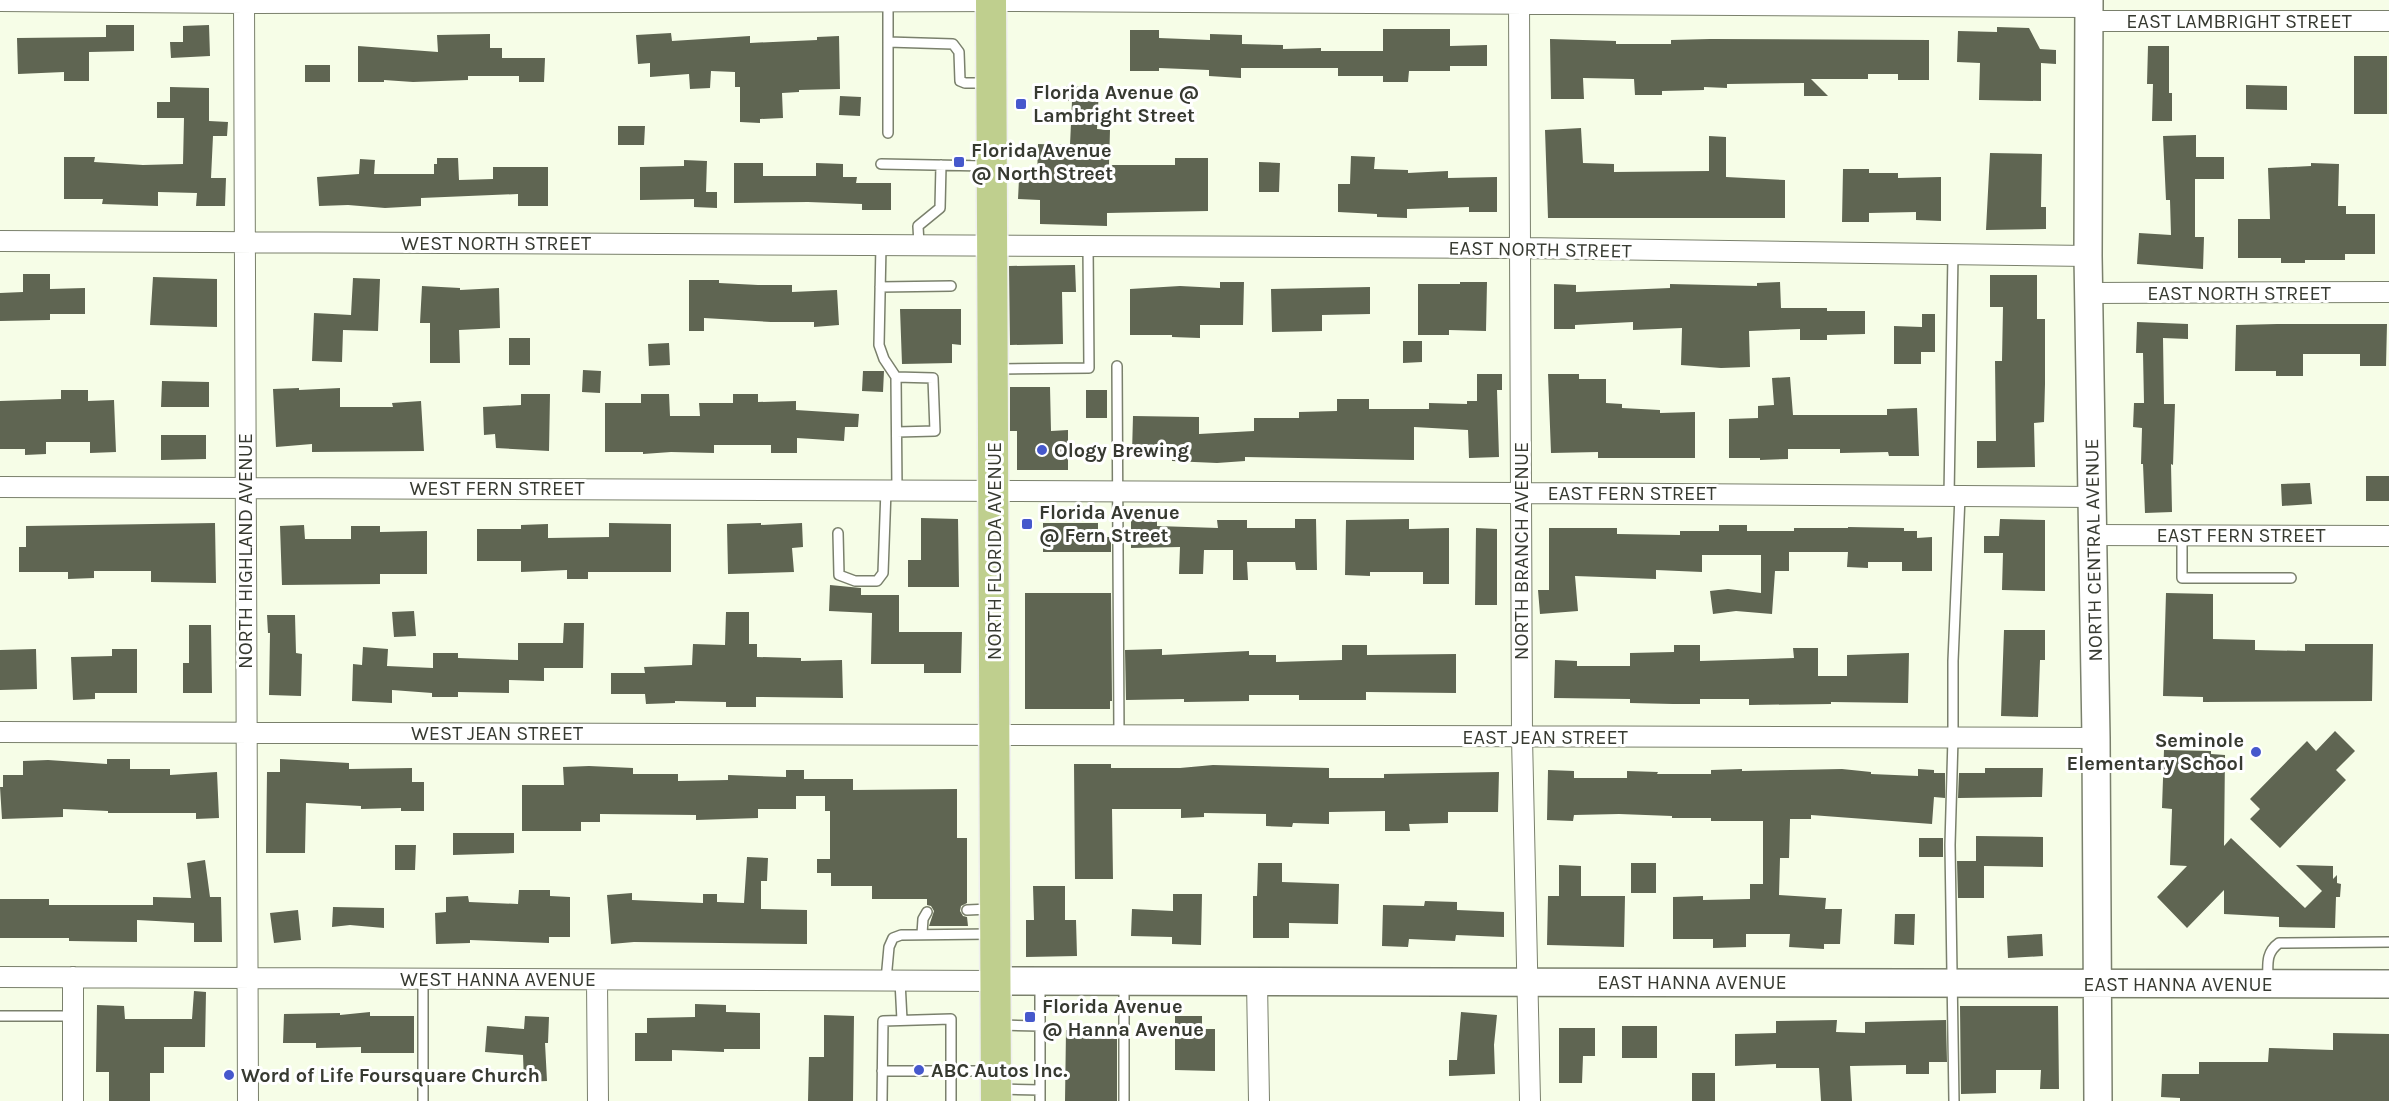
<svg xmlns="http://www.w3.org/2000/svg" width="2389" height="1101" viewBox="0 0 2389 1101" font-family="Karla,sans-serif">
  <rect width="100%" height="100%" fill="#f6fde7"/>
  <path fill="#5f6552" d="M106,25H134V51L89,52V81H64V72L18,74L17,38L106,37Z
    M209,25L210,56L171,58L170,42H183V26Z
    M1997,27L2029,28L2040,49L2056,50V64L2041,63V101L1979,100L1980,63L1957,62L1958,31L1997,32Z
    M1383,29H1450V46L1487,45V66H1450V71H1409L1408,82H1383V76H1338V68H1241V78L1209,76V70L1159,68V71H1130V30H1159V38L1210,40V34L1242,35V44L1283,45V49L1321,48V51H1383Z
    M671,33L672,41L750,36V43L817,40V37L839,36L840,89L799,90V92L782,93L783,118L760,119V123L740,122V87H735V72L711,71L710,88L690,89L689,74L650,77V63L638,64L636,35Z
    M490,34V48H502V58H545L544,82H519V76H468V80L413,82L384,80V82H358V46L438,52L437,35Z
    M1550,39L1616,41V44H1671V40L1710,39L1929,40V80H1898V74H1868V79H1811L1828,96H1804V83L1727,84V88L1704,87V90L1662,91V95H1635L1634,79L1583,78L1584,99H1551Z
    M2148,46H2169V93H2172V121H2152L2153,84H2147Z
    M2354,56H2387V114H2354Z
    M305,65H330V82H305Z
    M2246,85L2287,86V110L2246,109Z
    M1066,86L1099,88L1097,129L1110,130L1109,165H1175V158H1208V211L1107,213V226L1040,224V200L1018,199L1019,179L1037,180L1038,144L1070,145L1072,101H1066Z
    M170,87L209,88V121L228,122L227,136H213L211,178H226L225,206H196L197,193L158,192V206L102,204L103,199H64V157H95L94,162L143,165L183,164L184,118H157V102H170Z
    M840,96L861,97L860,116L839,115Z
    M618,126H645L644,145H618Z
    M1581,128L1583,163L1614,164V172L1709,171V136L1726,137V177L1785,180V218H1548L1545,130Z
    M2196,135V157H2224V179H2195V237H2204L2203,269L2137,264L2139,233L2171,235L2170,200H2166L2163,136Z
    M1990,153L2042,154L2041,207H2046V229L1986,230Z
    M1351,156L1375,157L1374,169L1408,170V173L1448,171V178L1497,177V212H1469V207L1407,209V218L1377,217V214L1338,212V184H1350Z
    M437,158H458L459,180L493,179V167H548V206H518V194L421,198V206L385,208L348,205L319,206L317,177L359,174L360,159L375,160L374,174H434V164H437Z
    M684,160L707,161L706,192H717V208L694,207V199L640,200V167L684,166Z
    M1259,162L1280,163L1279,192H1259Z
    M734,163H763V176H816V163L843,164V177H857L856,183H891V210H862V204L808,202L734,203Z
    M2311,163L2339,164L2338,206H2346V214H2375V254H2345V260H2305V263H2281V258H2238V219H2270L2268,168L2311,166Z
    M1843,169H1869V173H1898V178L1941,177V221L1916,220V212L1869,213V222H1842Z
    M1075,265L1076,292H1062L1063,344L1010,345L1009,266Z
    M23,274H50V289L85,288V314H50V320L0,321V293L23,292Z
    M1990,275H2037V319H2045V384L2044,422L2034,423L2035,467L1977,468V441H1996L1995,361H2002L2003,307H1990Z
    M153,277L217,279V327L150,325Z
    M353,278L380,279L378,331L343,330L342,362L312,361L314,313L351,315Z
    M689,280H719V283L758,285H792V292L837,290L839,325L814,327V322H771L704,318V331H689Z
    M1220,282H1244L1243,325H1200V338L1172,337V335H1130V289L1180,286L1220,288Z
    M1460,282H1487L1486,331L1449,330V335H1418V284H1460Z
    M1780,282L1781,308H1827V311H1865V334L1827,335V340H1800V329L1749,331L1750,367L1721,368L1681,365L1682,328L1633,330V322L1575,325V329H1554V284L1576,285V292L1670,288V284L1757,286V283Z
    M422,286L460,288V290L499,288L500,328L459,330L460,363H430V323H420Z
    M1370,287V314L1322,315V331L1272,332L1271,289Z
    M900,309H961V345L952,344V363L902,364Z
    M1922,314H1935V352H1921V364H1894V326L1922,327Z
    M2137,322L2188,324V339L2163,338L2164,404H2175L2173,465L2171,464L2172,512L2145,513L2143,464H2141L2142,428L2133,427L2134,403H2144L2143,353H2136Z
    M2277,324H2387L2386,366H2360V354H2303V376H2276V371H2235L2236,325Z
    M509,338H530V365H509Z
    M1403,341H1422V362L1403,363Z
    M669,343L670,365L649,366L648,344Z
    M583,370L601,371L600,393L582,392Z
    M863,371H884L883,392L862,391Z
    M1477,374H1502V390H1497L1499,457L1469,458L1468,430L1414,427V460L1245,457V461L1217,463L1172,461V455L1132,453L1133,416L1199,417V434L1254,431V418H1299V412L1337,411V399H1369V409H1429V403L1467,404V401H1477Z
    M1548,374H1579V379H1606V403L1622,404V408L1660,410V413L1695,412V458H1598V452L1551,453Z
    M1790,377L1793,415H1887V409L1917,408L1919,456H1889L1888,452L1840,453V449H1788V459L1760,460V458H1729V419L1758,418V406L1774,405L1772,378Z
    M162,381L209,382V407H161Z
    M1010,387H1050L1051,431L1068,430V470H1017V431H1010Z
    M299,388V390L340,388V407H393L392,403L421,401L424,451L312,452V444L276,447L273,389Z
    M61,390H88V401L114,400L116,452L90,453V442H46V454L25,455V449H0V401L61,399Z
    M1086,390H1107V418H1086Z
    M521,394H550L549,451L496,448L495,434L484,435L483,407L521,405Z
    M641,394H669L670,416H700L699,403H733V394H758V402L796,401V410L859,414L858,427H845L844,441L797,438V453H771V445H714V453L671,452L643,454V452H605V403H641Z
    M161,435H206V459L161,460Z
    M2366,476H2389V501H2366Z
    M2310,483L2312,504L2282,506L2281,484Z
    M1157,517V526L1218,528L1217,520H1247V528H1295V519H1316L1317,570H1296L1295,562H1247L1248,580H1233V550H1204L1203,574H1179L1180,547L1131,548V518Z
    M921,518L958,519L959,587H908V560H921Z
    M1409,519V529L1449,528V584H1423V572H1370V576L1345,575L1346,520Z
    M2000,519L2045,520V591L2002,590L2003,553H1984V536H1999Z
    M215,523L216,583L151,582V571H94V578L68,579V572H19V547H26V526Z
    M609,523L671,524V572H588V579H567V570L521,572V561H477V529H521V525L548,524V538L609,537Z
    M761,523V525L802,523L803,547L792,548L794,572L728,574L727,524Z
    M1043,523H1098V537H1111V552H1043Z
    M304,525L305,539H351V526H380V532L427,531V574H380V584L282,585L280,526Z
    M1719,525H1747V531H1794V528H1848V527L1904,528V531H1917V538L1932,537V571H1902V562H1868V568L1847,567L1848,552H1789V571H1775L1772,614L1736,611L1713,614L1710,591L1728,589L1761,593V555H1702V572L1656,570V579L1575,576L1578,611L1540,614L1538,590H1549V528H1617V534L1680,535V531H1719Z
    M1476,528L1497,529V605H1475Z
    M830,585L861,588V595H899V632H962L961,673H924V664H871L872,613L829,611Z
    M1025,593H1111L1112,701H1110V709H1025Z
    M2166,593L2213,594V639L2255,640V650L2305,651V644H2373L2372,701L2203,702V697L2163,696Z
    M414,611L416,636L394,637L392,612Z
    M726,612H749V644H757V657L801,658V661L842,660L843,698L756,697V707H726V702L675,701V703L646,704L645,694H611V673H645L644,667L692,665L693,644L725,645Z
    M267,615H295L296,653L302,654L301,696L269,695L270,633H268Z
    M564,623H584L583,668H544V681L509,680V693L458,692V697H432V693L392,690V703L352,701L353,664L362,665L363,647L388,649L387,666L433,668V653H458V658L518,660V643H563Z
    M189,625H211L212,693H183V663H189Z
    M2004,630H2045V660H2040L2038,717L2001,716Z
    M1342,645H1367V655L1456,654V693L1366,692V700H1299V695H1249V701L1184,702V699L1126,700L1125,650L1162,649V655L1249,651V655H1276V662L1342,660Z
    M1674,645H1700V661L1794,658L1793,648H1818V676H1847V655L1909,653L1908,703L1831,702V704L1749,705V699H1700V704H1673L1630,703V699L1554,698L1555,660L1577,661V666H1630V653L1674,652Z
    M36,649L37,689L0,690V650Z
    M112,649H137V693H95V699L73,700L71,657L112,656Z
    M2335,731L2355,751L2336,770L2346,780L2280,848L2250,819L2260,809L2250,799L2307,741L2316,751Z
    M2164,750L2211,751V754L2225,755L2224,846L2231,838L2305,908L2322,891L2296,865L2333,866V879L2337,875V883L2341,884L2340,897H2336L2335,928L2279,927V917L2224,914V890L2187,928L2157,897L2187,866L2170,865L2172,809L2162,808Z
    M107,759H130V769H170V775L217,772L219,818L196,819V813H108V811L63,809V817L2,819L0,787H3V775H23V761L48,760L107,764Z
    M280,759L349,763V769L412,768V782H424V811H401V808L361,809V806L306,803L305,853H266L267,772H280Z
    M1074,764H1111V768H1180L1213,765L1329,768V778H1384V774L1499,772L1498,812H1448V823L1409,824L1410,831H1385V811L1329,812V824L1293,823L1292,827L1266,826V814L1204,813V817L1181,818V809H1112L1113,879H1075Z
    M589,766L633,768V774H678V781L728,780V775L786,777V770H804V779H853V790L957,789V838H967V903L961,906L960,911L963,916L967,917L968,926H929L934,911L931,906L927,905V899H872V886H831V873H817V859H830V811H825V796H796V809H758V818L696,820V815L600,814V822H581V831H522V785H564L563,767Z
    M1985,768H2043L2042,797L1958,798L1959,773H1985Z
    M1742,769V771L1842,769L1871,772V774L1918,776V769L1934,770V773H1945V798L1934,797L1932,824L1811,815V819H1790L1789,858H1780L1779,895L1826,898L1825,909H1842L1840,944H1824V949L1789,947L1790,934H1746V947L1713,948V939H1673V897L1703,896V900L1750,899V884H1763V821H1711V818H1672V816L1619,814L1574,815L1573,821L1547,820L1548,770L1574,771V778H1627V771L1658,772L1657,774H1711V770Z
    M453,833H514V853L453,855Z
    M1976,836L2043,837V867L1984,866V898H1958L1957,861H1976Z
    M1919,838H1943V857H1919Z
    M395,845H416L415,870H395Z
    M747,857L768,858L767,881H761V909L807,910V944L634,942L611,944L607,895L632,893V900L703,903V894H717V902L744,903Z
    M205,860L210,897H221L222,942H194V923L137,920V942L69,941V938H0V899H49V905H153V897L191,898L187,863Z
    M1258,863H1282V882L1339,884L1338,924L1289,923V938H1253V896H1257Z
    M1631,863H1656V893H1631Z
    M1559,865L1581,866V896H1625L1624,947L1547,945L1548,896H1559Z
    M1033,886H1065V920H1076L1077,956L1026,957V920H1034Z
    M519,890H550V896L570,897V937H549V943L470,940V943L436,944L435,913L446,912V897L468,896L469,902L518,904Z
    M1173,894H1202L1201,945L1172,944V937L1131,936L1132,909L1173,911Z
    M1425,901L1457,902V910L1504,912V937L1456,935L1455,941L1409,939L1408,947L1382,946L1383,905L1424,906Z
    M333,907L384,908V928L350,925L332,927Z
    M298,910L301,940L274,943L270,913Z
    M1895,914H1915L1914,945L1894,944Z
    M2042,934L2043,956L2008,958L2007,936Z
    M194,991L206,992L205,1047H164V1073H150V1101H109V1072H96L97,1005L124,1006L125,1019H192Z
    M695,1004L726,1005V1012L760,1013V1049H724V1052L672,1050V1061H635V1033H647V1018L695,1017Z
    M1960,1006H2058L2059,1089H2040L2041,1070H1996V1093L1961,1094Z
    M370,1012V1016H414V1053H361V1047L316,1048V1043H283L284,1014L340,1013V1015Z
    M1461,1012L1497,1015L1494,1045L1495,1074L1449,1076V1060H1457Z
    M824,1015L854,1016L853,1101H808L809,1057H824Z
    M525,1016L549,1017L548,1043H545L547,1081L524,1082L523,1055L485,1052L487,1026L524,1029Z
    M1175,1016H1202V1029H1215V1071L1175,1070Z
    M1837,1020L1836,1032L1865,1033V1022L1946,1020L1947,1062H1929V1074H1906V1065L1850,1066L1852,1101H1821L1819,1068H1776V1064L1735,1066V1034L1776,1033V1021Z
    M1622,1026H1657V1058H1622Z
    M1559,1028H1595V1056H1583L1582,1083H1559Z
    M1066,1030L1117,1031V1101H1065Z
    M2333,1033L2389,1034V1101H2180V1098L2161,1097L2162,1074H2199V1062H2268L2269,1048L2333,1050Z
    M1692,1073H1715V1101H1692Z"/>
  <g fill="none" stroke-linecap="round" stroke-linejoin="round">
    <defs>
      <path id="lane" d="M888,2V133
        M888,42L953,44L959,52L960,81L965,83H989
        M881,164L986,166
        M881,245L879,345L884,359L896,377L897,490
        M919,245L918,226L940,208L941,165
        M880,287L951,286
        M1117,366L1119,736
        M998,369L1089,368L1088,246
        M896,377L933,378L935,431L897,432
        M1949,496L1953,254
        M838,533L839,575L855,581H877L883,573L886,490
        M2182,535V578H2291
        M967,910L990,909
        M922,934L923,919L927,912
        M423,979V1101
        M886,980L889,947L893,938L901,935L991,934
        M900,981L902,1020
        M2268,982C2268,965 2265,953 2279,943L2389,942
        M1124,983V1101
        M1040,984V1101
        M0,1016H73
        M1001,1025L1040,1026
        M882,1071H991
        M1001,1089L1040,1090
        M882,1101L883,1021L951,1019V1101
        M1954,1101L1950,845L1953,738V661L1960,496"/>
      <path id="street" d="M244,0L248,1101
        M1519,0L1522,737L1530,1101
        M0,1L244,3L1010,1L2089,7
        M2089,21H2389
        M0,241L1521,248L2088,256
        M2088,293L2389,292
        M0,487L1521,493L2091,497
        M2093,535L2389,536
        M0,732L2096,738
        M0,977L996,981
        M597,980L598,1101
        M1257,981L1259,1101
        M73,1101V977"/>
      <path id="secondary" d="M2089,0L2088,256L2096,738L2098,1101
        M996,981L2389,984"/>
      <path id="primary" d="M991,0L996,1101"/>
    </defs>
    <use href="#lane" stroke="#7a806c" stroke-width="12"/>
    <use href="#street" stroke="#7a806c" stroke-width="22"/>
    <use href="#secondary" stroke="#7a806c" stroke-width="30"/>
    <use href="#primary" stroke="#efefef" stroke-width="33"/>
    <use href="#lane" stroke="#fff" stroke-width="9"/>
    <use href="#street" stroke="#fff" stroke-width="20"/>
    <use href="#secondary" stroke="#fff" stroke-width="27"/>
    <use href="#primary" stroke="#bfcf8e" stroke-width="30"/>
  </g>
  <g fill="#4658cc" stroke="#fff" stroke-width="2">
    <rect x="1015" y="98" width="12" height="12" rx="3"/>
    <rect x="953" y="156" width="12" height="12" rx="3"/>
    <circle cx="1042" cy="450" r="6"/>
    <rect x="1021" y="518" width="12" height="12" rx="3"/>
    <circle cx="2256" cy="752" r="6"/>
    <rect x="1024" y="1011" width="12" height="12" rx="3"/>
    <circle cx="919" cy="1070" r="6"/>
    <circle cx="229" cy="1075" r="6"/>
  </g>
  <g text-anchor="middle" stroke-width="6" stroke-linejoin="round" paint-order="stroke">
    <g font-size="20" fill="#373a31" stroke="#fff">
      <text x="2239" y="28">EAST LAMBRIGHT STREET</text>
      <text x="496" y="250">WEST NORTH STREET</text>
      <text transform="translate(1540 249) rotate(1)" y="7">EAST NORTH STREET</text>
      <text x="2239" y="300">EAST NORTH STREET</text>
      <text x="497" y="495">WEST FERN STREET</text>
      <text x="1632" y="500">EAST FERN STREET</text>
      <text x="2241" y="542">EAST FERN STREET</text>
      <text transform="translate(2093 550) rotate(-91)" y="7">NORTH CENTRAL AVENUE</text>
      <text transform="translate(245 551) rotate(-90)" y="7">NORTH HIGHLAND AVENUE</text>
      <text transform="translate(994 551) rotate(-90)" y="7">NORTH FLORIDA AVENUE</text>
      <text transform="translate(1521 551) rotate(-90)" y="7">NORTH BRANCH AVENUE</text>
      <text x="497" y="740">WEST JEAN STREET</text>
      <text x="1545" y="744">EAST JEAN STREET</text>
      <text x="498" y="986">WEST HANNA AVENUE</text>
      <text x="1692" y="989">EAST HANNA AVENUE</text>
      <text x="2178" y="991">EAST HANNA AVENUE</text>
    </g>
    <g font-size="20" font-weight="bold" fill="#373a31" stroke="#fff" text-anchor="start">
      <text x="1033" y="99">Florida Avenue @<tspan x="1033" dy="23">Lambright Street</tspan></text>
      <text x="971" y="157">Florida Avenue<tspan x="971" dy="23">@ North Street</tspan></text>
      <text x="1054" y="457">Ology Brewing</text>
      <text x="1039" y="519">Florida Avenue<tspan x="1039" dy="23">@ Fern Street</tspan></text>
      <text x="2244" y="747" text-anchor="end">Seminole<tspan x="2244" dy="23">Elementary School</tspan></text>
      <text x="1042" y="1013">Florida Avenue<tspan x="1042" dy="23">@ Hanna Avenue</tspan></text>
      <text x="931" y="1077">ABC Autos Inc.</text>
      <text x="241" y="1082">Word of Life Foursquare Church</text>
    </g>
  </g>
</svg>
